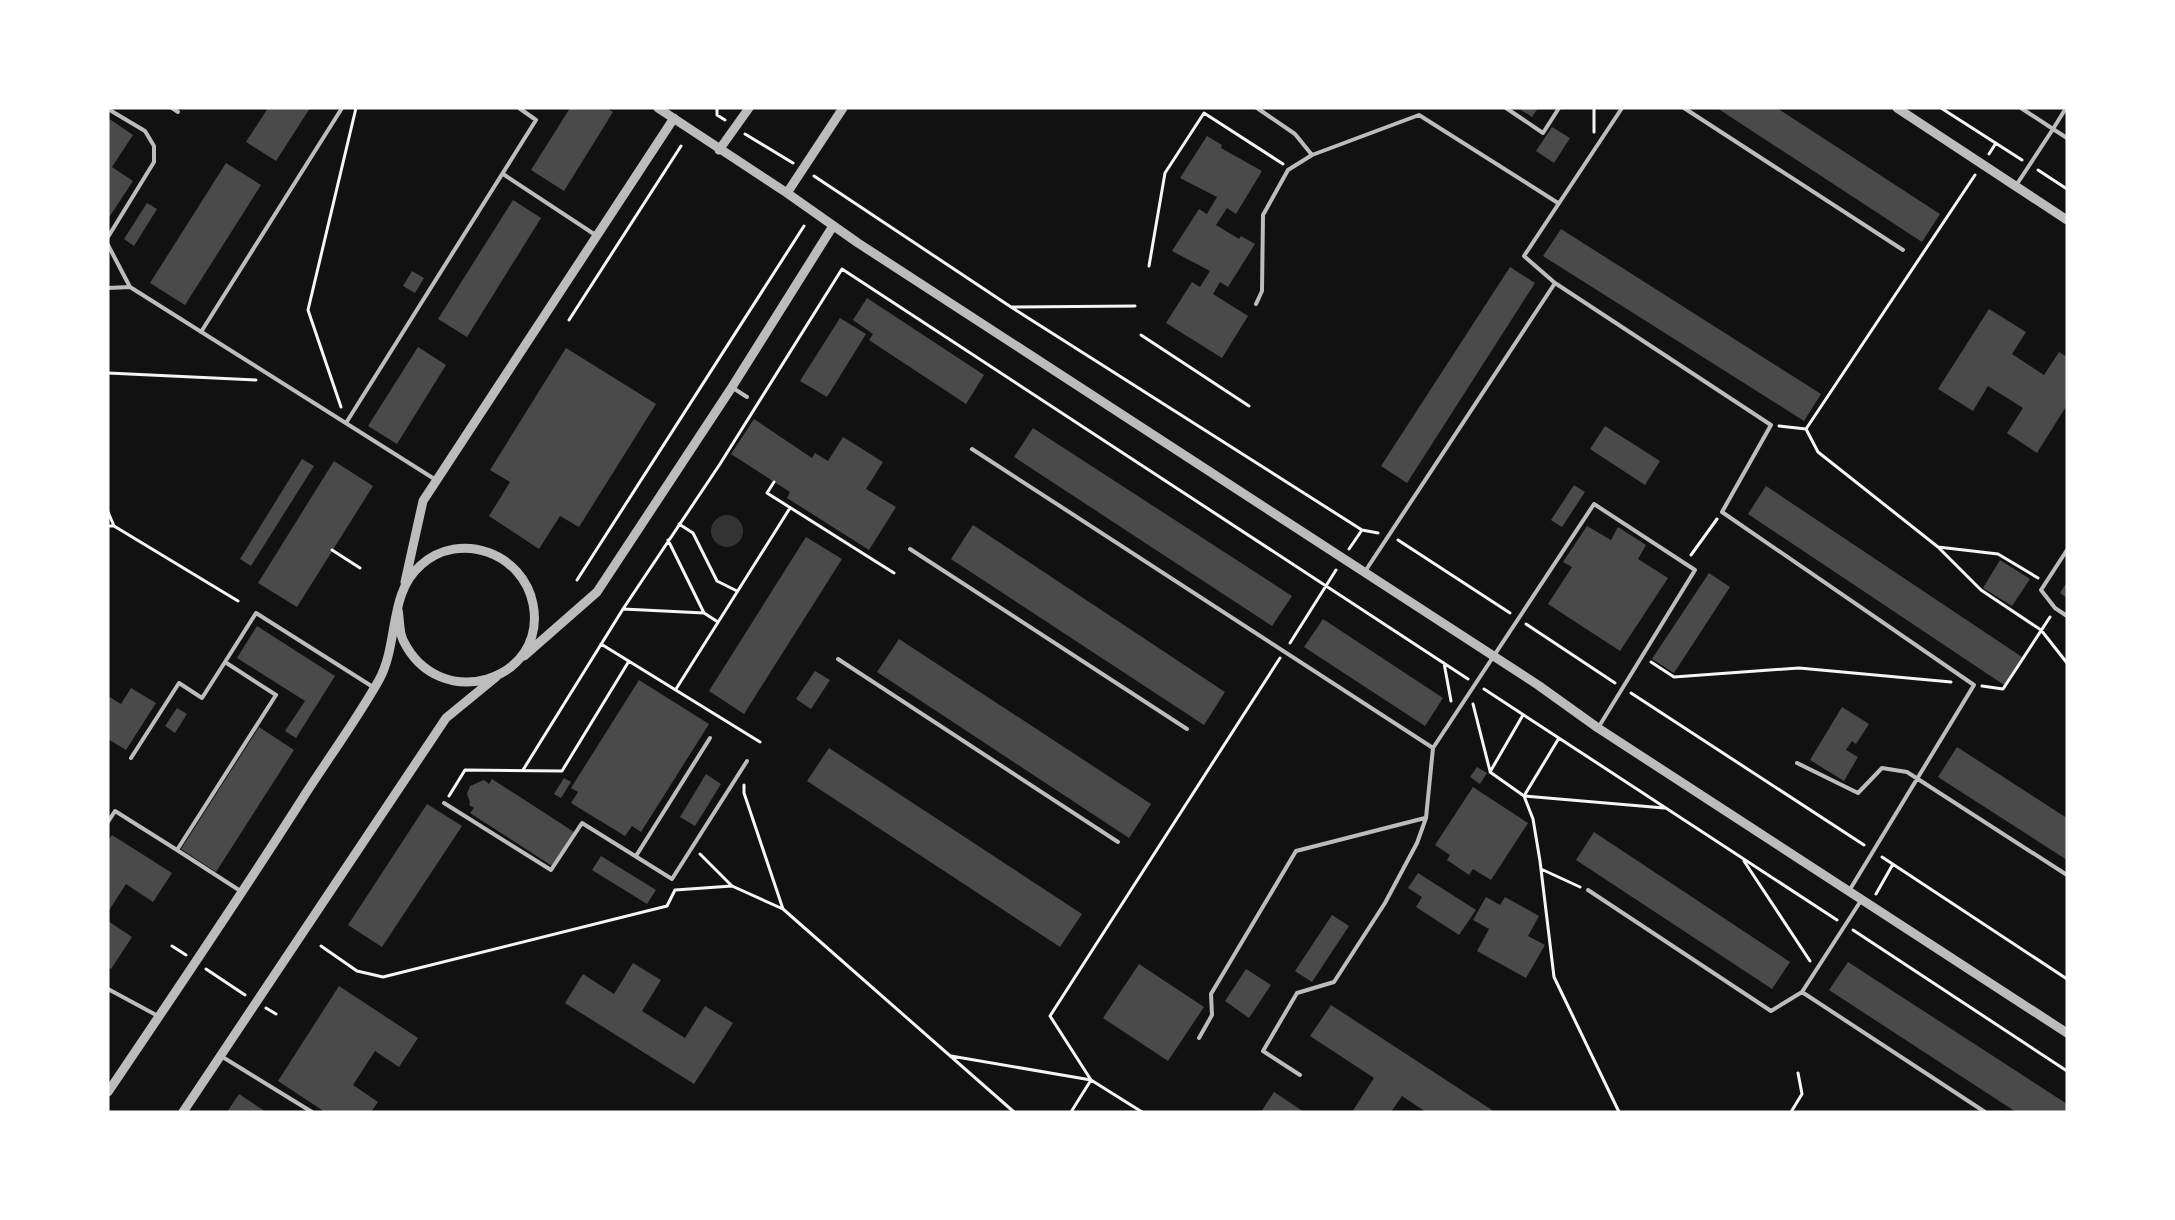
<svg xmlns="http://www.w3.org/2000/svg" width="2175" height="1220" viewBox="0 0 2175 1220" font-family="'Exo 2',sans-serif">
  <rect width="100%" height="100%" fill="#111"/>
  <path fill="#333" d="M711 531a16 16 0 1 1 32 0a16 16 0 1 1-32 0Z"/>
  <path fill="#4a4a4a" d="M268,108H310L276,161L246,142Z
    M570,108H606L613,112L564,191L531,170Z
    M1518,108H1538L1532,117Z
    M1717,108H1777L1940,214L1922,242Z
    M108,118L133,135L112,167L133,181L108,219Z
    M1552,127L1570,138L1554,163L1536,151Z
    M1207,136L1222,145L1221,148L1262,171L1236,214L1227,208L1216,225L1239,239L1241,236L1255,244L1228,287L1220,282L1213,294L1248,316L1222,358L1166,323L1192,282L1200,287L1210,271L1172,251L1199,209L1207,214L1217,197L1180,178Z
    M226,163L261,185L185,305L150,283Z
    M513,200L541,218L467,337L438,319Z
    M147,203L157,209L134,246L124,239Z
    M1561,229L1821,394L1804,421L1543,256Z
    M1510,267L1535,283L1407,483L1381,466Z
    M412,271L424,278L415,293L403,286Z
    M867,298L984,375L966,404L869,340L873,334L853,320Z
    M1989,309L2026,332L2012,354L2044,375L2059,352L2067,357V405L2037,453L2007,433L2023,408L1988,386L1973,411L1938,389Z
    M840,318L866,334L827,397L800,381Z
    M418,347L446,365L397,444L368,426Z
    M566,348L656,404L579,527L560,516L539,549L489,516L510,482L490,470Z
    M754,419L812,458L815,453L828,461L843,437L883,462L866,489L896,507L869,550L787,498L790,492L731,454Z
    M1605,426L1660,461L1645,485L1590,449Z
    M1033,428L1292,596L1272,626L1014,457Z
    M302,459L314,466L251,566L240,559Z
    M334,461L373,486L297,607L258,583Z
    M1574,485L1585,492L1562,527L1551,520Z
    M1766,486L2022,657L2004,685L1748,514Z
    M973,525L1225,692L1204,725L951,559Z
    M1587,526L1611,540L1618,527L1646,545L1638,559L1668,578L1620,651L1548,604L1572,567L1563,562Z
    M806,537L842,559L744,714L709,691Z
    M2000,560L2030,579L2012,606L1983,588Z
    M1709,573L1730,587L1674,673L1652,659Z
    M2067,582V598L2060,593Z
    M1323,619L1443,698L1425,726L1304,647Z
    M257,626L335,676L296,738L285,731L305,701L237,658Z
    M899,639L1151,804L1129,838L877,672Z
    M815,671L830,680L811,709L796,699Z
    M639,680L709,724L641,832L632,826L625,836L571,803L578,792L571,788Z
    M131,688L156,703L126,750L108,739V696L121,704Z
    M1842,707L1869,724L1856,744L1852,741L1846,750L1858,757L1844,781L1810,760Z
    M177,708L187,714L175,733L165,726Z
    M259,727L294,750L216,872L181,849Z
    M1957,747L2067,818V860L1938,777Z
    M829,748L1082,914L1060,947L807,781Z
    M1477,767L1487,773L1480,784L1470,777Z
    M706,774L721,784L695,826L680,817Z
    M564,778L571,782L561,798L554,794Z
    M492,779L574,832L552,866L470,813L474,808L469,805L470,802L467,794L470,786L484,780L489,784Z
    M1473,787L1528,823L1491,880L1473,869L1469,875L1447,860L1450,855L1435,845Z
    M427,804L462,826L382,947L348,925Z
    M1594,832L1790,962L1772,989L1576,860Z
    M112,835L172,873L153,902L126,884L108,912V841Z
    M601,856L656,890L647,904L592,870Z
    M1418,873L1476,910L1459,935L1416,907L1422,897L1408,888Z
    M1486,897L1500,905L1505,897L1539,916L1528,936L1545,945L1526,978L1477,951L1489,929L1473,920Z
    M1332,915L1349,926L1312,982L1295,971Z
    M108,921L132,937L111,969L108,966Z
    M1848,962L2067,1104V1112H2016L1829,990Z
    M633,963L661,980L642,1011L685,1038L705,1006L733,1023L694,1084L565,1003L583,974L614,994Z
    M1139,964L1204,1007L1168,1061L1103,1018Z
    M1246,969L1271,985L1249,1018L1225,1001Z
    M339,986L418,1038L399,1067L375,1051L353,1085L378,1102L371,1112H325L278,1081Z
    M1331,1005L1495,1112H1426L1402,1096L1391,1112H1352L1374,1078L1310,1036Z
    M1274,1092L1304,1112H1261Z
    M239,1094L266,1112H227Z"/>
  <g fill="none" stroke-linecap="round" stroke-linejoin="round">
    <path stroke="#f5f5f5" stroke-width="3" d="M717,108V115L725,120
      M1941,108L2022,160
      M1594,132V108
      M745,134L793,163
      M1989,154L1996,143
      M2038,170L2067,189
      M814,176L1011,307L1362,530
      M1149,266L1165,173L1204,113L1283,164
      M1011,307L1135,306
      M569,320L681,146
      M1141,335L1249,406
      M108,373L256,380
      M341,407L308,310L356,108
      M1779,426L1806,429L1975,175
      M1806,429L1818,452L1938,547L1998,554L2038,578
      M774,482L767,493L894,573
      M108,512L114,526
      M679,524L693,533L717,581L737,591
      M108,526H114L238,601
      M1398,540L1510,613
      M1939,548L1981,590L2041,630L2067,663
      M1349,549L1362,530L1378,533
      M332,550L360,568
      M1691,555L1717,519
      M577,580L804,226
      M623,609L704,613L668,540
      M704,613L718,622
      M1526,624L1615,683
      M1290,643L1336,570
      M601,644L760,742
      M1651,662L1674,677L1799,668L1951,682
      M1444,663L1451,701
      M1982,686L2003,689L2050,617
      M676,689L790,508
      M1484,689L1837,920
      M1631,693L1864,845
      M1473,704L1490,771
      M1523,715L1490,772L1524,796L1559,738
      M523,770L623,609L720,464L842,269L1468,679
      M744,785V793L783,909
      M449,796L465,770L562,771L629,661
      M700,854L732,886L783,909L1014,1112
      M1882,857L2067,979
      M1744,861L1810,961
      M1541,869L1580,887
      M1876,894L1893,864
      M1853,930L2067,1071
      M172,946L186,955
      M321,946L357,971L383,977L667,906L675,890L732,886
      M206,969L245,995
      M266,1008L276,1014
      M951,1056L1091,1080L1142,1112
      M1071,1112L1091,1080L1050,1016L1280,658
      M1619,1112L1554,977L1540,861L1533,819L1524,796L1664,808
      M1791,1112L1802,1094L1798,1073"/>
    <path stroke="#bcbcbc" stroke-width="4" d="M172,108L178,112
      M1257,108L1295,134L1312,155
      M1506,108L1543,133L1559,108
      M1622,108L1524,256L1555,283L1771,425L1722,512L1974,685L1849,891
      M1684,108L1903,250
      M2021,108L2053,129L2066,108
      M108,109L145,131L154,146V162L108,237
      M503,174L597,236
      M2017,184L2053,129L2067,138
      M108,245L130,287
      M108,288L130,287L436,480
      M1256,304L1262,291L1263,215L1288,170L1312,155L1419,115L1558,203
      M201,332L342,108
      M733,388L747,397
      M346,423L536,120L519,108
      M972,449L1433,748
      M910,549L1187,729
      M2067,550L2041,590L2055,608L2067,616
      M1364,573L1555,283
      M838,659L1118,842
      M131,758L179,683L202,698L225,662
      M1797,763L1858,793L1882,768L1907,772L2067,875
      M444,803L551,870L582,823L672,879L747,761
      M108,822L115,811L177,850
      M636,856L710,738
      M1588,890L1771,1011L1802,992L1985,1112
      M242,892L177,850L276,695L225,662L256,613L373,687
      M108,989L158,1016
      M1802,992L1862,899
      M1199,1038L1212,1015L1211,994L1296,851L1425,818
      M221,1056L312,1112
      M1300,1075L1263,1051L1297,993L1334,982L1385,903L1417,843L1426,818L1433,748L1594,504L1695,570L1598,728"/>
    <path stroke="#bcbcbc" stroke-width="9" d="M658,108L787,193L858,243L1538,685L1598,728L2067,1033
      M1897,108L2067,220
      M719,150L749,108
      M787,193L843,108
      M405,582L423,501L674,118
      M524,656L597,592L732,387L833,226
      M108,1092C175,993 242,894 306,793C330,756 357,719 379,680C399,644 388,593 421,565C460,530 523,553 533,604C548,681 439,715 403,640C399,632 400,620 398,610
      M183,1112L446,718L496,677"/>
  </g>
  <rect width="2175" height="1220" fill="none" stroke="#ffffff" stroke-width="219"/>
</svg>
